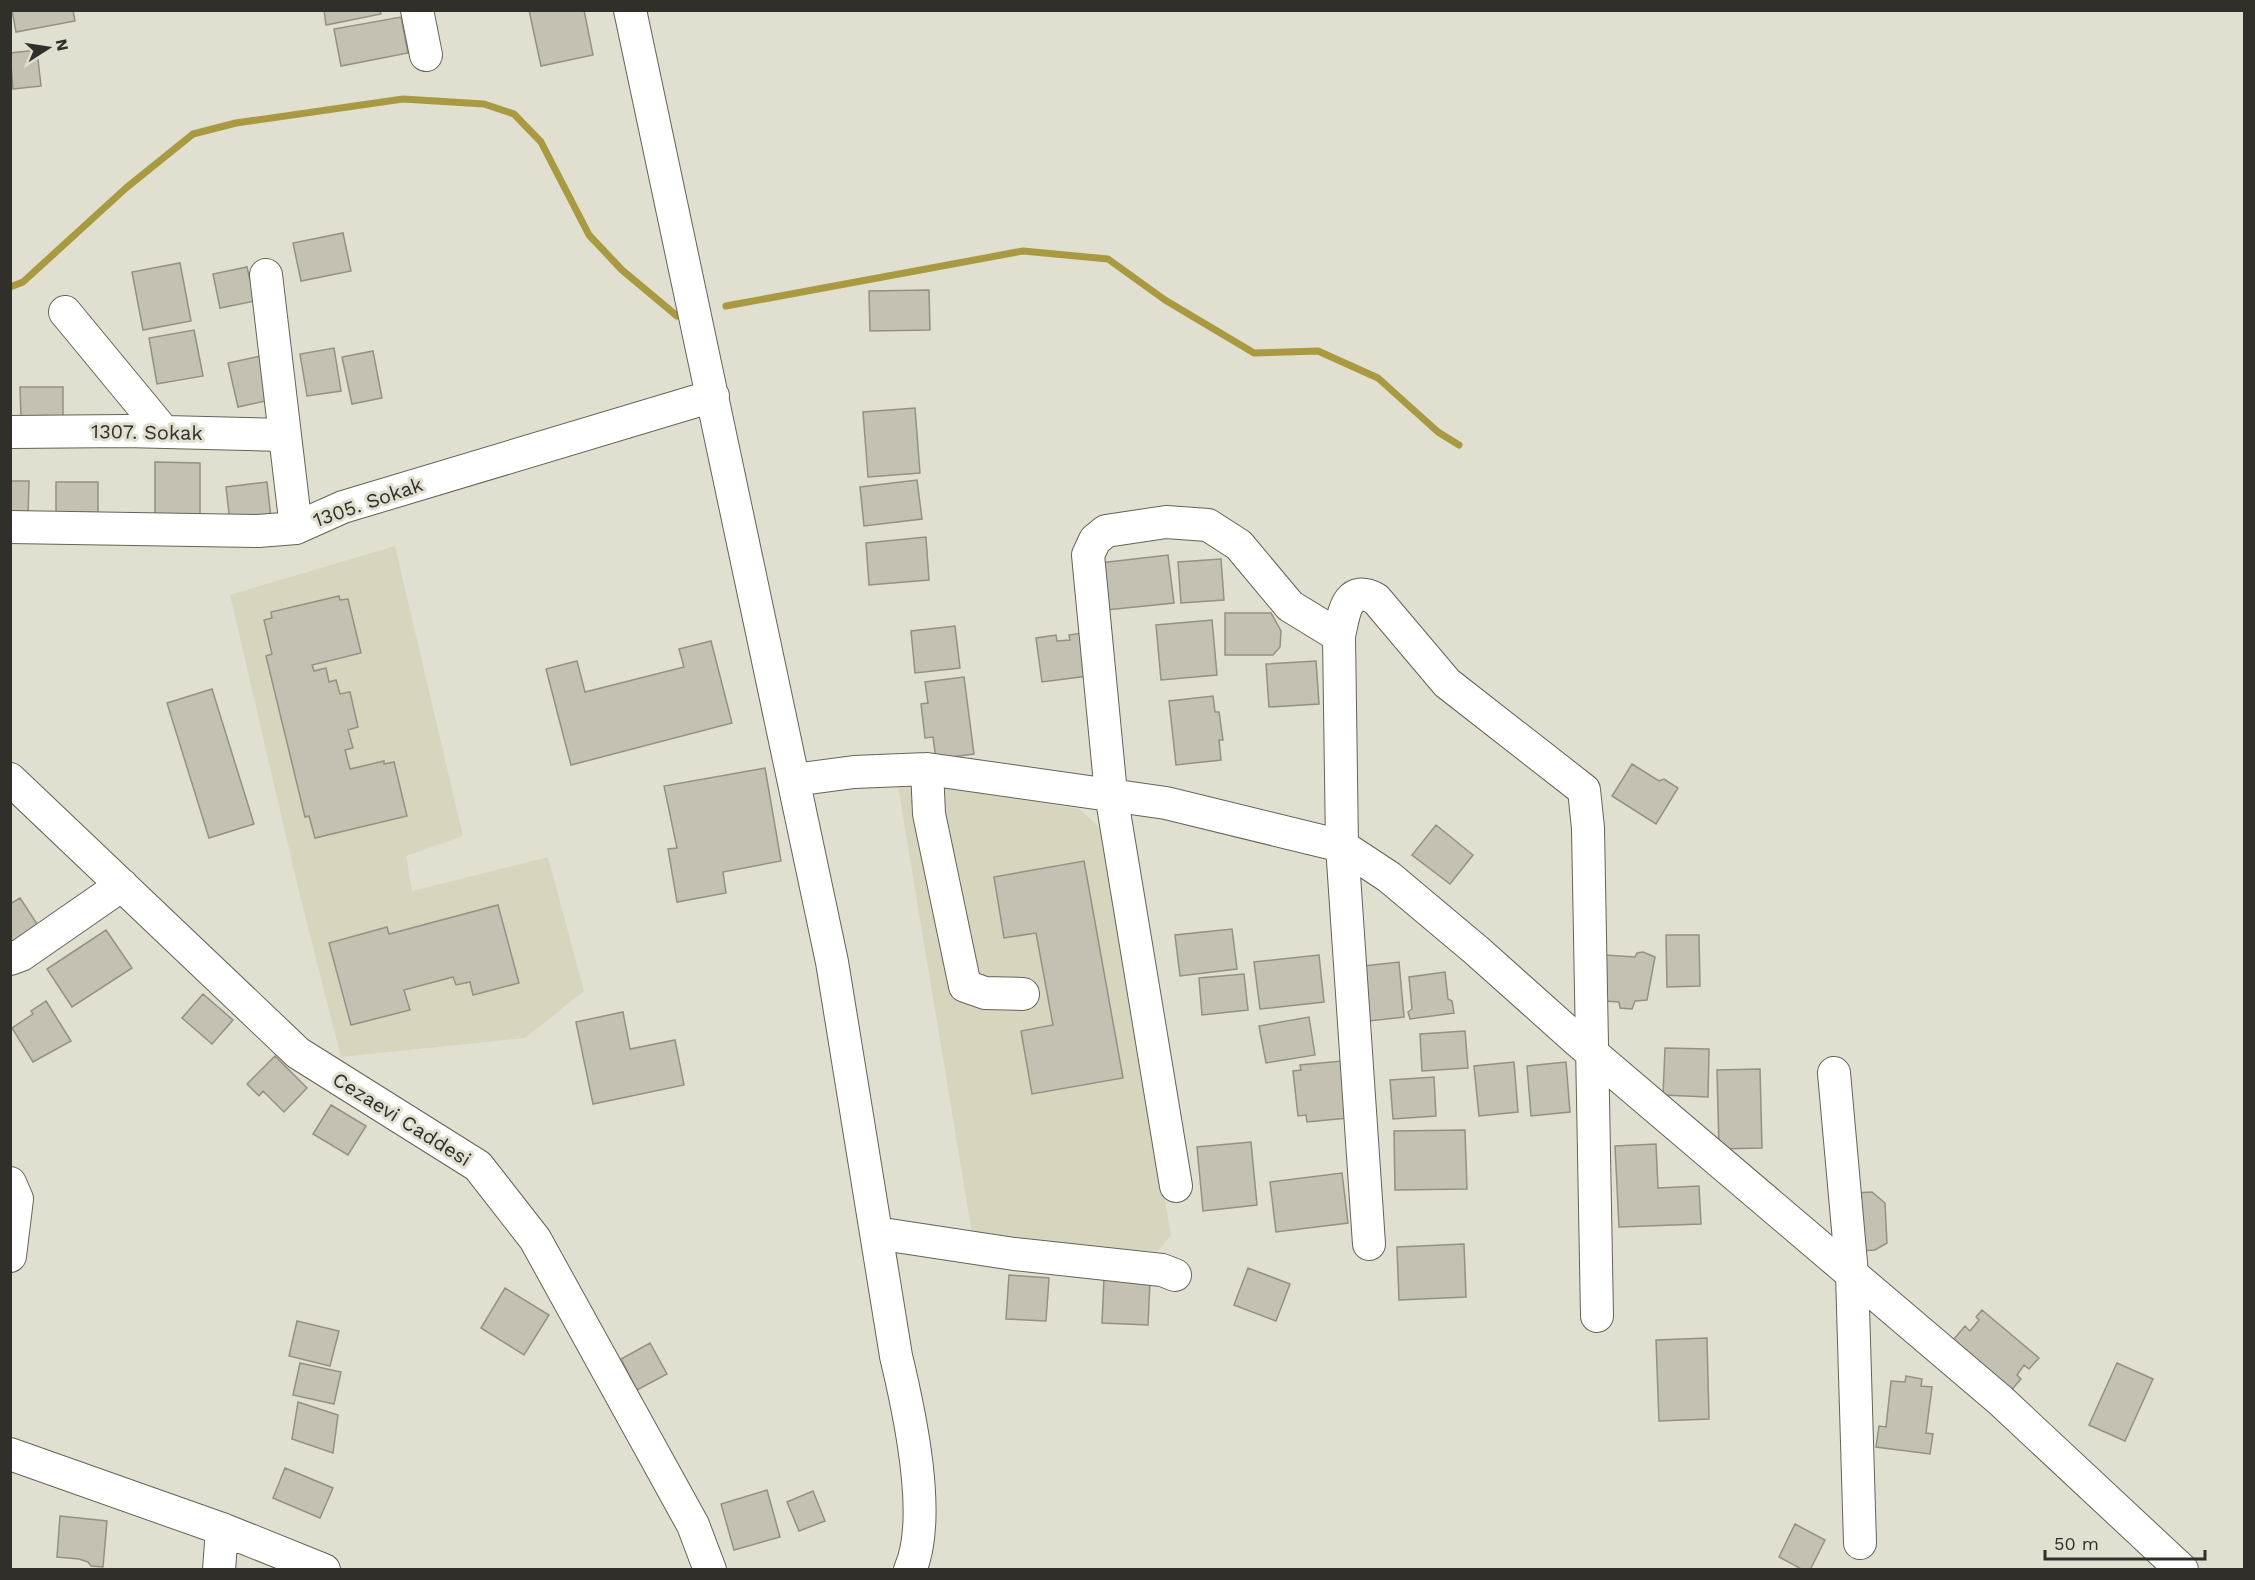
<svg xmlns="http://www.w3.org/2000/svg" width="2255" height="1580" viewBox="0 0 2255 1580" font-family="'Work Sans',sans-serif">
  <rect width="100%" height="100%" fill="#e1dfd0"/>
  <path fill="#d8d5be" d="M395,546L463,836L406,856L412,891L548,857L584,991L525,1038L341,1057L299,892L230,595Z
    M897,780L1080,809L1104,832L1171,1235L1158,1251L973,1240Z"/>
  <g fill="none" stroke-linecap="round" stroke-linejoin="round">
    <path stroke="#a99940" stroke-width="7" d="M10,287L23,282L126,188L193,134L236,123L403,99L484,104L514,114L541,142L589,235L622,270L677,316
      M726,306L1023,251L1108,259L1165,300L1254,353L1318,351L1378,378L1438,432L1459,445"/>
  </g>
  <path fill="#c4c1b2" stroke="#949183" stroke-width="1.5" d="M12,10H73L75,21L16,32Z
    M324,10H380L381,14L326,25Z
    M529,10H584L593,55L541,66Z
    M401,17L408,53L341,66L334,29Z
    M37,50L41,86L13,89L10,53Z
    M343,233L351,271L301,281L293,243Z
    M180,263L191,321L143,330L132,272Z
    M247,267L255,301L220,308L213,274Z
    M929,290L930,330L870,331L869,291Z
    M194,330L203,376L157,384L149,338Z
    M334,348L341,391L307,396L300,354Z
    M373,351L382,398L352,404L342,357Z
    M261,356L270,400L238,407L228,363Z
    M20,387H63V418L21,419Z
    M915,408L920,473L868,477L863,412Z
    M155,462L200,463V522L155,521Z
    M917,480L922,519L864,526L860,487Z
    M10,481H29L28,517H10Z
    M56,482H98V518H56Z
    M267,482L271,518L230,523L226,487Z
    M926,537L929,580L869,585L866,543Z
    M1168,555L1174,603L1106,610L1100,563Z
    M1221,559L1224,600L1181,603L1178,562Z
    M339,596L340,600L348,599L361,653L312,665L314,671L326,668L329,682L336,680L340,694L350,692L358,727L348,730L353,748L345,750L350,769L384,761V764L394,762L407,816L315,838L309,816L305,817L266,656L272,654L264,620L272,618L271,612Z
    M1225,613H1271L1281,631L1280,647L1273,655H1225Z
    M1212,620L1217,675L1161,680L1156,625Z
    M955,626L960,668L915,673L911,631Z
    M1082,633L1088,676L1042,682L1036,638L1056,635L1057,641L1070,640L1069,635Z
    M711,641L732,723L571,765L546,669L577,661L585,692L684,667L679,649Z
    M1316,661L1319,704L1269,707L1266,664Z
    M964,677L974,754L936,759L933,737L925,738L921,704L928,703L925,682Z
    M212,689L254,824L209,838L167,703Z
    M1213,696L1215,712H1219L1223,740H1219L1221,760L1176,765L1169,701Z
    M1632,764L1659,781L1664,779L1678,788L1656,824L1612,796Z
    M765,768L781,861L723,872L726,893L677,902L668,849L677,848L664,786Z
    M1436,825L1473,855L1450,884L1412,855Z
    M1084,861L1123,1078L1032,1094L1021,1031L1053,1025L1036,933L1004,938L994,877Z
    M20,898L39,927L10,946V904Z
    M498,905L519,983L473,995L470,982L456,985L453,977L404,990L410,1010L351,1025L329,943L387,927L389,934Z
    M1232,929L1237,969L1180,976L1175,935Z
    M106,930L132,968L72,1007L47,969Z
    M1666,935H1699L1700,986L1667,987Z
    M1643,952L1655,957L1647,1000L1635,1001L1632,1009L1620,1008L1619,1002L1604,1001L1606,955L1635,957L1637,953Z
    M1319,955L1324,1002L1260,1009L1254,962Z
    M1399,962L1404,1017L1369,1021L1364,966Z
    M1445,972L1448,999L1452,1001L1454,1013L1410,1019L1408,1012L1412,1009L1409,977Z
    M1244,974L1248,1010L1202,1015L1199,978Z
    M203,994L233,1020L212,1044L182,1018Z
    M46,1001L71,1041L33,1062L12,1028L33,1014L31,1011Z
    M623,1012L630,1049L675,1040L684,1085L593,1104L576,1022Z
    M1309,1017L1315,1055L1266,1063L1259,1026Z
    M1465,1031L1468,1068L1422,1071L1420,1034Z
    M1665,1048L1709,1049L1708,1097L1663,1095Z
    M275,1056L307,1088L284,1112L263,1091L259,1096L247,1084Z
    M1342,1061L1348,1118L1307,1122L1306,1115L1298,1116L1293,1071L1301,1070L1300,1065Z
    M1514,1062L1518,1112L1479,1116L1474,1066Z
    M1566,1062L1570,1112L1531,1116L1527,1066Z
    M1760,1069L1762,1148L1719,1149L1717,1070Z
    M1434,1077L1436,1116L1393,1119L1390,1080Z
    M331,1105L366,1126L348,1155L313,1134Z
    M1465,1130L1467,1189L1395,1190L1394,1131Z
    M1251,1142L1257,1205L1203,1211L1197,1147Z
    M1656,1144L1658,1188L1699,1186L1701,1224L1619,1227L1615,1146Z
    M1342,1173L1348,1223L1276,1232L1270,1182Z
    M1872,1192L1885,1203L1887,1243L1875,1250L1860,1251L1855,1193Z
    M1464,1244L1466,1297L1399,1300L1397,1247Z
    M1248,1268L1290,1284L1276,1321L1234,1305Z
    M1009,1275L1049,1278L1046,1321L1006,1319Z
    M1104,1278L1150,1281L1148,1325L1102,1323Z
    M505,1288L549,1315L524,1355L481,1328Z
    M1982,1310L2039,1358L2029,1369L2024,1365L2017,1375L2021,1379L2008,1394L1949,1345L1965,1326L1970,1331L1979,1320L1976,1317Z
    M297,1321L339,1331L330,1366L289,1356Z
    M1707,1338L1709,1419L1659,1421L1656,1340Z
    M650,1343L667,1374L637,1390L621,1359Z
    M300,1363L341,1372L334,1404L293,1395Z
    M2117,1363L2153,1379L2125,1441L2089,1425Z
    M1906,1376L1922,1379L1921,1386L1932,1387L1926,1433L1933,1434L1930,1454L1876,1447L1879,1426L1886,1427L1891,1381L1905,1382Z
    M298,1402L338,1415L333,1453L292,1439Z
    M285,1468L333,1488L320,1518L273,1498Z
    M767,1490L780,1537L734,1550L721,1504Z
    M813,1491L825,1521L799,1531L787,1502Z
    M60,1516L107,1521L103,1567L91,1566L88,1562L79,1559L57,1557Z
    M1795,1524L1825,1540L1810,1570H1803L1779,1557Z"/>
  <g fill="none" stroke-linecap="round" stroke-linejoin="round">
    <defs>
      <path id="minor" d="M417,10L426,55
        M630,10L832,962L896,1356C909,1410 933,1518 910,1570
        M266,275L296,528
        M65,312L164,432
        M10,432L126,431L283,435
        M10,527L258,531L296,528L343,507L713,396
        M927,769L929,814L965,986L985,993L1023,994
        M10,779L298,1053L478,1166L535,1239L693,1525L710,1570
        M794,780L854,772L927,769L1166,803L1342,846L1389,877L1476,950L1579,1042L2000,1400L2182,1570
        M10,959L21,955L122,885
        M1834,1073L1852,1274L1860,1543
        M10,1183L17,1199L10,1256
        M1176,1186L1111,794L1088,555L1095,540L1106,531L1166,522L1208,525L1239,545L1290,606L1339,636
        M876,1233L1014,1254L1162,1270L1175,1275
        M1369,1244L1342,846L1339,636C1344,614 1346,583 1376,599L1447,683L1584,790L1588,828L1597,1316
        M10,1454L222,1529L324,1570
        M219,1570L222,1529"/>
    </defs>
    <use href="#minor" stroke="#656356" stroke-width="34"/>
    <use href="#minor" stroke="#fff" stroke-width="32"/>
  </g>
  <g text-anchor="middle" stroke-width="6" stroke-linejoin="round" paint-order="stroke">
    <g font-size="20" fill="#302f2a" stroke="#e1dfd0">
      <text transform="translate(147 432) rotate(1)" y="7">1307. Sokak</text>
      <text transform="translate(368 502) rotate(-19)" y="7">1305. Sokak</text>
      <text transform="translate(402 1119) rotate(32)" y="7">Cezaevi Caddesi</text>
    </g>
  </g>
  <rect width="2255" height="1580" fill="none" stroke="#302f2a" stroke-width="24"/>
  <g transform="translate(48 48) rotate(78)" stroke="#e1dfd0" stroke-width="4.5" paint-order="stroke">
  <path d="M0-4.5L10 22L0 15L-10 22Z" fill="#302f2a"/>
  <text y="-9" font-size="16" font-weight="bold" text-anchor="middle" fill="#302f2a">N</text>
  </g>
  <path d="M2045 1550v9h160v-9" fill="none" stroke="#302f2a" stroke-width="3"/>
  <text x="2054" y="1550" font-size="18" fill="#302f2a" stroke="#e1dfd0" stroke-width="4.5" paint-order="stroke">50 m</text>
</svg>
